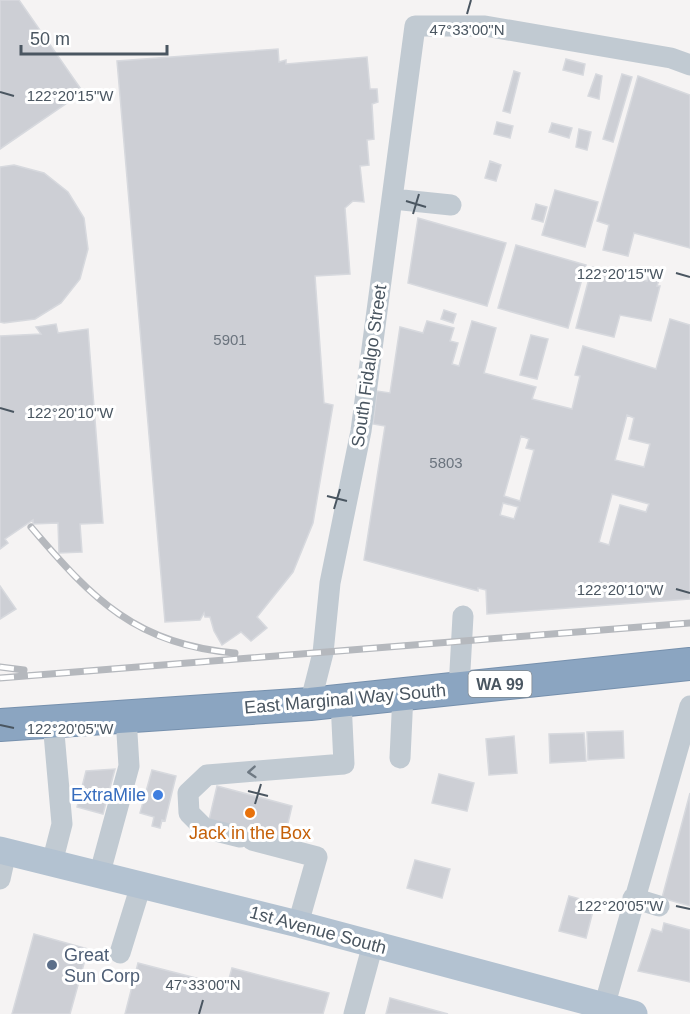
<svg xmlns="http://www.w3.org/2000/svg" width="690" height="1014" viewBox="0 0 690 1014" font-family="Arial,sans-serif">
  <rect width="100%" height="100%" fill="#f5f3f3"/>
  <path fill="#cdcfd5" stroke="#d7d9de" stroke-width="1.5" fill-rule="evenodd" d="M0,0H19L83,92L0,149Z
    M278,49L279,62L286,60V64L367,57L370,89H377L378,102L372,104L374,139L367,140L369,165L360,166L364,202L353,201L345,208L350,274L315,276L324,403L333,405L313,523L293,572L257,617L267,628L251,641L241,632L222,645L214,631L210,617H205L204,613L200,620L165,622L117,61Z
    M566,59L585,64L583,75L563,70Z
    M514,71L520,73L510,113L503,111Z
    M596,74L602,76L599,99L588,96Z
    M622,74L632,77L613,142L603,139Z
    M638,76L690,95V248L634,233L628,256L603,250L609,225L597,221Z
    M497,122L513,126L510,138L494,134Z
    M552,123L572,128L569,138L549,132Z
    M579,129L591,132L587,150L576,147Z
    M490,161L501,165L496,181L485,178Z
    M14,165L44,173L68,192L84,218L88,249L80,279L61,303L35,319L4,323L0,322V167Z
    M555,190L598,202L585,247L542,235Z
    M536,204L547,207L543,222L532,219Z
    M418,218L506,243L487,306L408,283Z
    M516,245L586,265L568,328L498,308Z
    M592,267L647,281L648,277L659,280L657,286H660L651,321L620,315L614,337L576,328Z
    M444,310L456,314L453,323L441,319Z
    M670,319L690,325V599L487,614L486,590L478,588V591L364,560L385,426L373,424L377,391L390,393L400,327L423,333L427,321L454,328L450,341L458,343L452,364L459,366L472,321L496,328L484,373L536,387L532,399L572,409L580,376L575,375L583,346L656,369ZM627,415L634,418L629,439L650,444L644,467L615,460ZM521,436L529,439L526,448L534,450L520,501L504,496ZM612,494L649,504L646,512L620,505L609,545L599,542ZM503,503L518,507L514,519L500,515Z
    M56,324L58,333L88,329L103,523L80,524L82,552L59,553L58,523L33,524V520L5,539L8,543L0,549V336L41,334L36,327Z
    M531,335L548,339L537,379L520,375Z
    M0,586L16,609L0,619Z
    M623,731L624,758L588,760L587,732Z
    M584,733L586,761L550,763L549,734Z
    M514,736L517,773L489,775L486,739Z
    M115,769L103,814L77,807L86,771Z
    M152,770L176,776L165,821L162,820L160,828L152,826L154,817L140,813Z
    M439,774L474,783L467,811L432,803Z
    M217,786L292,806L284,840L239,843L209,820Z
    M690,793V906L662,898Z
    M415,860L450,869L442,898L407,888Z
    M569,896L595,903L586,938L559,931Z
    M664,923L690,930V982L638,971L652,929L662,932Z
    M34,934L88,949L70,1014H12Z
    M138,963L227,986L232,968L329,993L323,1014H125Z
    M390,998L448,1014H386Z"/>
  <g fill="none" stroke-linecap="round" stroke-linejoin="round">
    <defs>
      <path id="highway" d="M0,725L310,704L690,664"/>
    </defs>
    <use href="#highway" stroke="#7690ad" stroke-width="34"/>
    <path stroke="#c1cad2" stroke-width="21" d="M393,199L451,205
      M459,688L463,616
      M310,704L323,653L330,583L361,431L415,26H485L671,58L690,65
      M400,758L403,694
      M240,837L204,828L189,813L188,793L207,775L344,764L341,701
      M252,840L317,857L298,924
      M52,863L62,824L53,722
      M99,876L129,766L126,717
      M0,879L6,852
      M633,898L659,906
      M120,953L141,885
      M604,1007L690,706
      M354,1014L373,944"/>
    <path stroke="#b3c2d1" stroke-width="27" d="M0,850L298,924L634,1014"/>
    <use href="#highway" stroke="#8ba5c1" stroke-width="32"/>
    <defs>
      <path id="rail" d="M31,527C92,599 137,645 235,653
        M0,667L24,670
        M0,678L690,623"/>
    </defs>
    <use href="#rail" stroke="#b5b8bd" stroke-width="7"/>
    <use href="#rail" stroke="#fff" stroke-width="4.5" stroke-dasharray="14" stroke-linecap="butt"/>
  </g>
  <defs><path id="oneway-chevron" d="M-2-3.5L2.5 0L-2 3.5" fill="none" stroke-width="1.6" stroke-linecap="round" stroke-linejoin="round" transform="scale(1.5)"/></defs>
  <use stroke="#6e7983" href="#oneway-chevron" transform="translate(252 772) rotate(176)"/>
  <path fill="none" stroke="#4a5661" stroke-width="2" d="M467,14L471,0M0,92L14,96M406,201L426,207M413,214L419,194M676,273L690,277M0,408L14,412M327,496L347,501M334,509L340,489M676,589L690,593M0,725L14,728M248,791L268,796M255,804L261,784M676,906L690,909M199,1014L203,1000"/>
  <circle fill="#3f7fe0" stroke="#fff" stroke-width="2" cx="158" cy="795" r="6"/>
  <circle fill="#e8710a" stroke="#fff" stroke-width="2" cx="250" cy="813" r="6"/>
  <circle fill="#5c6f8a" stroke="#fff" stroke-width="2" cx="52" cy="965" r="6"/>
  <g text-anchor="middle" stroke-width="6" stroke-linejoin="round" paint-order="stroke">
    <g font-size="15" fill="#6b747e">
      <text x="230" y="345">5901</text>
      <text x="446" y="468">5803</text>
    </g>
    <rect fill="#fff" stroke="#808990" stroke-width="1.5" x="468.5" y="671" width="63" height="26" rx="4.5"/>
    <g font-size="16" font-weight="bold" fill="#4a5661">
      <text x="500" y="690">WA 99</text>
    </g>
    <g font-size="18" fill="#4a5661" stroke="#fff">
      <text transform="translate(369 366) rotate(-82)" y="6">South Fidalgo Street</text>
      <text transform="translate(345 699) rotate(-5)" y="6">East Marginal Way South</text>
      <text transform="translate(318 930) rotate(15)" y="6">1st Avenue South</text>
    </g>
    <g font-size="18" fill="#366cbe" stroke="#fff" text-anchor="end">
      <text x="146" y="801">ExtraMile</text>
    </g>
    <g font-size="18" fill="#c56008" stroke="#fff">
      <text x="250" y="839">Jack in the Box</text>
    </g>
    <g font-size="18" fill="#4e5e75" stroke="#fff" text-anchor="start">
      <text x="64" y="961">Great<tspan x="64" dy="21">Sun Corp</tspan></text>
    </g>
  </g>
  <g font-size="15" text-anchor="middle" fill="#4a5661" stroke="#fff" stroke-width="6" stroke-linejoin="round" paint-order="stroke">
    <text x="467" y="35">47°33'00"N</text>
    <text x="70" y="101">122°20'15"W</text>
    <text x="620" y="279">122°20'15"W</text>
    <text x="70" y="418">122°20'10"W</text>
    <text x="620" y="595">122°20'10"W</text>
    <text x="70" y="734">122°20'05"W</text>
    <text x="620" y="911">122°20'05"W</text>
    <text x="203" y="990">47°33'00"N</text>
  </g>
  <path d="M21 45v9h146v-9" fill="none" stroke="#4a5661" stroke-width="3"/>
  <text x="30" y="45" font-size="18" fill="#4a5661" stroke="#ffffff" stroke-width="4.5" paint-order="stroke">50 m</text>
</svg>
